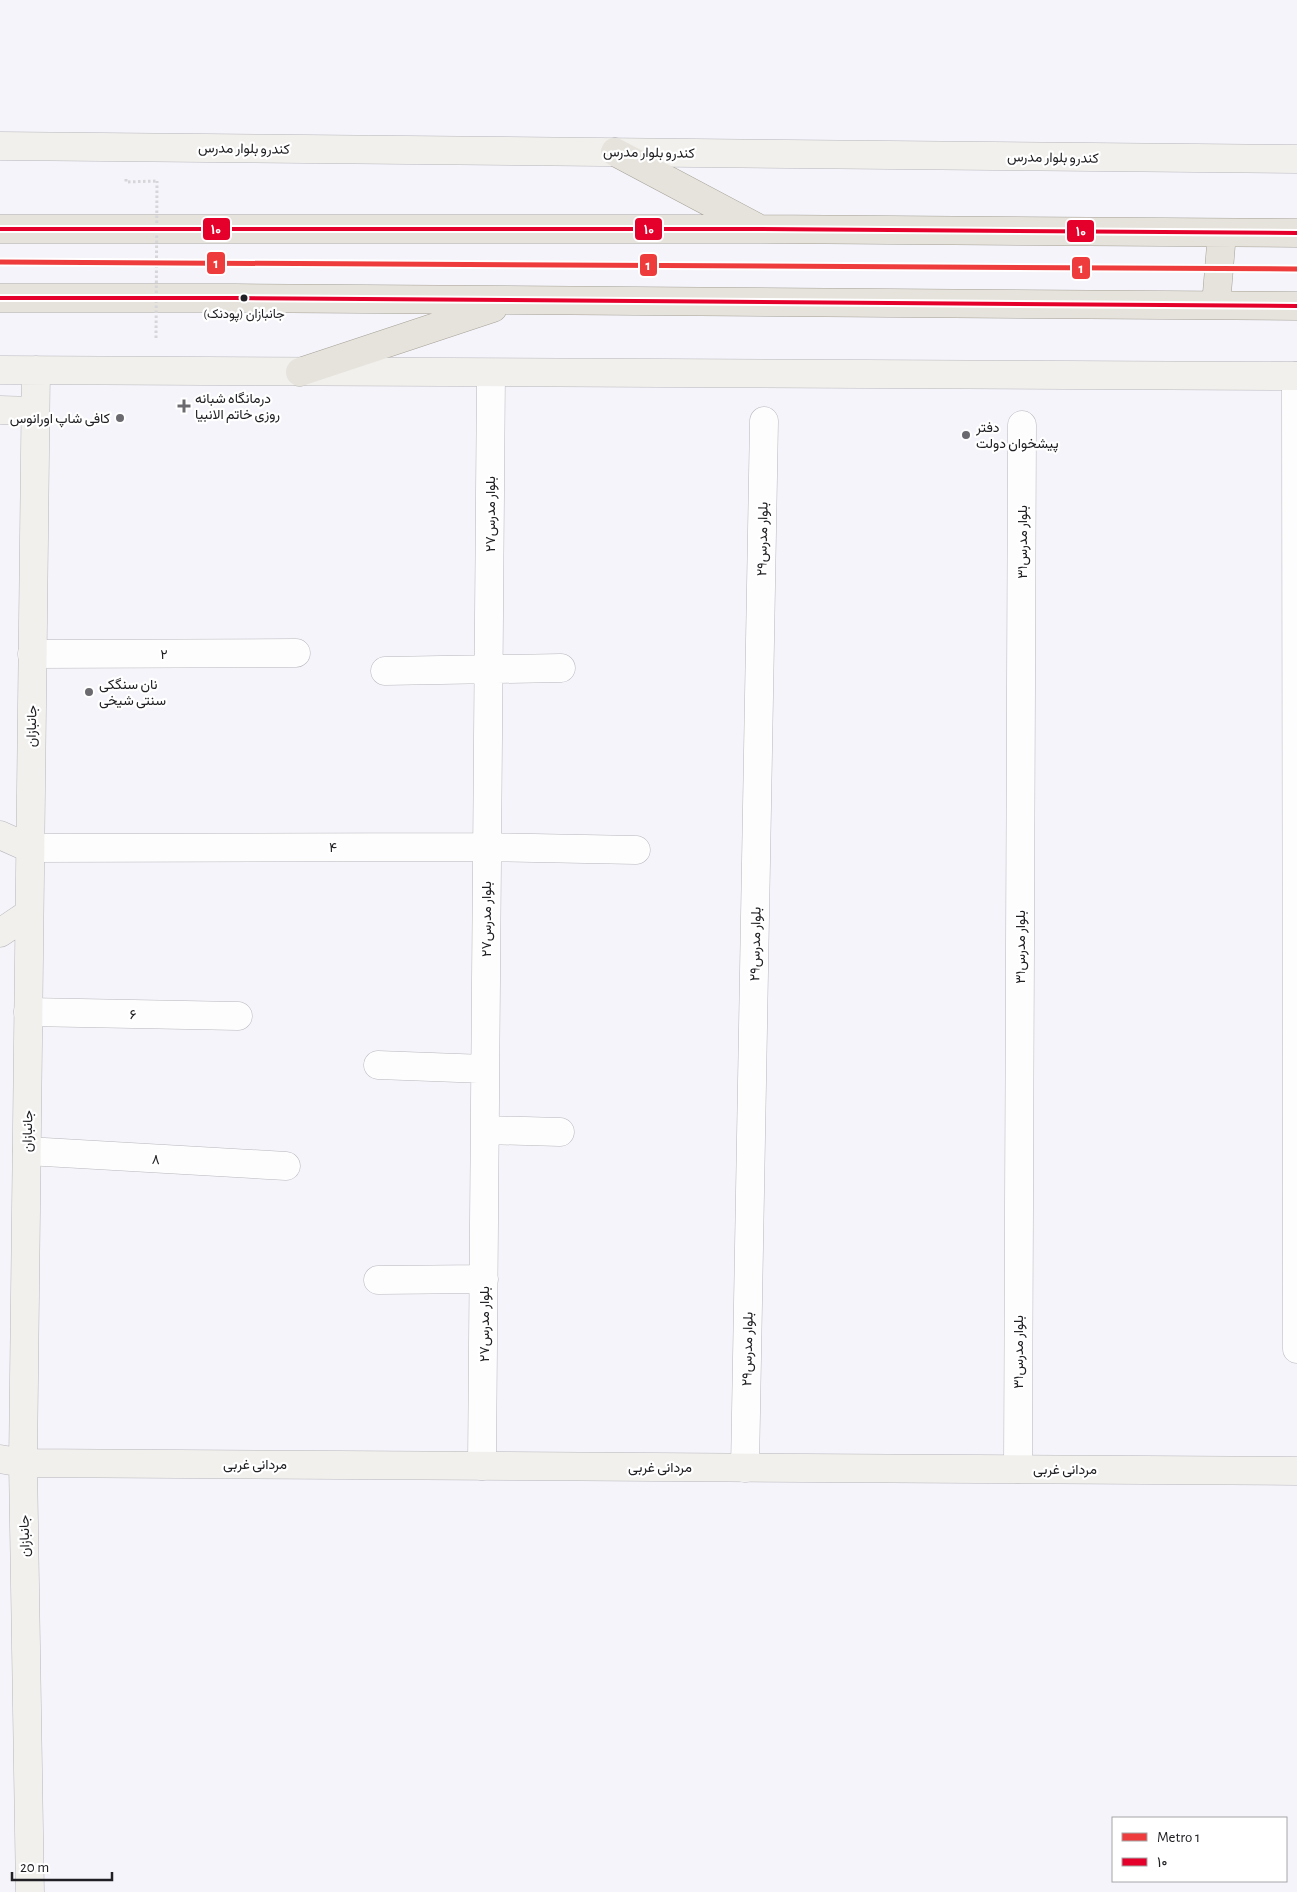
<svg xmlns="http://www.w3.org/2000/svg" width="1297" height="1892" viewBox="0 0 1297 1892" font-family="'Alegreya Sans',Vazirmatn,sans-serif">
  <rect width="100%" height="100%" fill="#f4f4fa"/>
  <g fill="none" stroke-linecap="round" stroke-linejoin="round">
    <defs>
      <path id="street" d="M1296,376L1297,1349
        M32,654L296,653
        M385,671L561,668
        M29,848L487,847L636,850
        M28,1012L238,1016
        M378,1065L485,1069
        M485,1130L560,1132
        M27,1151L286,1166
        M378,1280L484,1279
        M482,1466L491,373
        M745,1468L764,421
        M1018,1469L1022,425"/>
      <path id="secondary" d="M0,146L1297,159
        M0,370L1297,376
        M0,410L35,411
        M0,835L29,848
        M0,933L28,914
        M0,1459L23,1463L1297,1471
        M30,1892L23,1463L36,370"/>
      <path id="primary" d="M615,152L758,228
        M0,229H762L1297,233
        M0,298H235L1297,306
        M1216,305L1222,233
        M300,372L493,308"/>
    </defs>
    <use href="#street" stroke="#b8b7bc" stroke-width="29"/>
    <use href="#secondary" stroke="#b8b7bc" stroke-width="29"/>
    <use href="#primary" stroke="#a6a197" stroke-width="29"/>
    <path stroke="#d6d6d8" stroke-width="3" stroke-dasharray="2.5 2.5" stroke-linecap="butt" d="M126,179V182L157,181"/>
    <use href="#street" stroke="#fdfdfe" stroke-width="28"/>
    <use href="#secondary" stroke="#f1f0ed" stroke-width="28"/>
    <use href="#primary" stroke="#e6e3dc" stroke-width="28"/>
    <path stroke="#d6d6d8" stroke-width="3" stroke-dasharray="2.5 2.5" stroke-linecap="butt" d="M156,338L157,181"/>
    <defs>
      <path id="bus-1" d="M0,229H762L1297,233
        M0,298H235L1297,306"/>
    </defs>
    <use href="#bus-1" stroke="#fff" stroke-width="8"/>
    <use href="#bus-1" stroke="#e4002b" stroke-width="4"/>
    <defs>
      <path id="metro-1" d="M0,262L1297,269"/>
    </defs>
    <use href="#metro-1" stroke="#fff" stroke-width="9"/>
    <use href="#metro-1" stroke="#ee3c3c" stroke-width="5"/>
  </g>
  <circle fill="#202024" stroke="#fff" stroke-width="2" cx="244" cy="298" r="4.5"/>
  <g fill="#6a6a6f" stroke="#fff" stroke-width="2">
    <path d="M181.5 398.5h5v5h5v5h-5v5h-5v-5h-5v-5h5z"/>
    <circle cx="120" cy="418" r="5"/>
    <circle cx="966" cy="435" r="5"/>
    <circle cx="89" cy="692" r="5"/>
  </g>
  <g text-anchor="middle" stroke-width="4.5" stroke-linejoin="round" paint-order="stroke">
    <g font-size="13" fill="#202024" stroke="#fff">
      <text x="244" y="318">جانبازان (پودنک)</text>
    </g>
    <g font-size="14" fill="#202024" stroke="#fff">
      <text transform="translate(244 148) rotate(1)" y="5">کندرو بلوار مدرس</text>
      <text transform="translate(649 152) rotate(1)" y="5">کندرو بلوار مدرس</text>
      <text transform="translate(1053 157) rotate(1)" y="5">کندرو بلوار مدرس</text>
      <text transform="translate(490 514) rotate(-90)" y="5">بلوار مدرس۲۷</text>
      <text transform="translate(762 539) rotate(-89)" y="5">۲۹بلوار مدرس</text>
      <text transform="translate(1022 542) rotate(-90)" y="5">بلوار مدرس۳۱</text>
      <text x="164" y="659">۲</text>
      <text transform="translate(31 726) rotate(-89)" y="5">جانبازان</text>
      <text x="333" y="852">۴</text>
      <text transform="translate(486 919) rotate(-90)" y="5">بلوار مدرس۲۷</text>
      <text transform="translate(755 944) rotate(-89)" y="5">۲۹بلوار مدرس</text>
      <text transform="translate(1020 947) rotate(-90)" y="5">بلوار مدرس۳۱</text>
      <text transform="translate(133 1014) rotate(1)" y="5">۶</text>
      <text transform="translate(27 1131) rotate(-89)" y="5">جانبازان</text>
      <text transform="translate(156 1159) rotate(3)" y="5">۸</text>
      <text transform="translate(484 1324) rotate(-90)" y="5">بلوار مدرس۲۷</text>
      <text transform="translate(747 1349) rotate(-89)" y="5">۲۹بلوار مدرس</text>
      <text transform="translate(1018 1352) rotate(-90)" y="5">بلوار مدرس۳۱</text>
      <text x="255" y="1469">مردانی غربی</text>
      <text x="660" y="1472">مردانی غربی</text>
      <text x="1065" y="1474">مردانی غربی</text>
      <text transform="translate(24 1536) rotate(-91)" y="5">جانبازان</text>
    </g>
    <g font-size="14" fill="#202024" stroke="#fff" text-anchor="start">
      <text x="195" y="403">درمانگاه شبانه<tspan x="195" dy="16">روزی خاتم الانبیا</tspan></text>
      <text x="110" y="423" text-anchor="end">کافی شاپ اورانوس</text>
      <text x="976" y="432">دفتر<tspan x="976" dy="16">پیشخوان دولت</tspan></text>
      <text x="99" y="689">نان سنگکی<tspan x="99" dy="16">سنتی شیخی</tspan></text>
    </g>
  </g>
  <g stroke="#fff" stroke-width="2">
    <rect x="202" y="217" width="29" height="24" rx="5" fill="#e4002b"/>
    <rect x="634" y="217" width="29" height="24" rx="5" fill="#e4002b"/>
    <rect x="1066" y="219" width="29" height="24" rx="5" fill="#e4002b"/>
    <rect x="206" y="251" width="20" height="24" rx="5" fill="#ee3c3c"/>
    <rect x="639" y="253" width="19" height="24" rx="5" fill="#ee3c3c"/>
    <rect x="1071" y="256" width="20" height="24" rx="5" fill="#ee3c3c"/>
  </g>
  <g font-size="14" text-anchor="middle" font-weight="bold" fill="#fff">
    <text x="216" y="234">۱۰</text>
    <text x="649" y="234">۱۰</text>
    <text x="1081" y="236">۱۰</text>
    <text x="216" y="268">1</text>
    <text x="648" y="270">1</text>
    <text x="1081" y="273">1</text>
  </g>
  <rect x="1112" y="1817" width="175" height="65" fill="#ffffff" stroke="#a6a6a7"/>
  <rect x="1122" y="1833" width="25" height="8" fill="#ee3c3c" stroke="#a6a6a7"/>
  <text x="1157" y="1842" font-size="15" fill="#202024">Metro 1</text>
  <rect x="1122" y="1858" width="25" height="8" fill="#e4002b" stroke="#a6a6a7"/>
  <text x="1157" y="1867" font-size="15" fill="#202024">۱۰</text>
  <path d="M12 1872v8h100v-8" fill="none" stroke="#202024" stroke-width="2.5"/>
  <text x="20" y="1872" font-size="15" fill="#202024" stroke="#ffffff" stroke-width="4" paint-order="stroke">20 m</text>
</svg>
